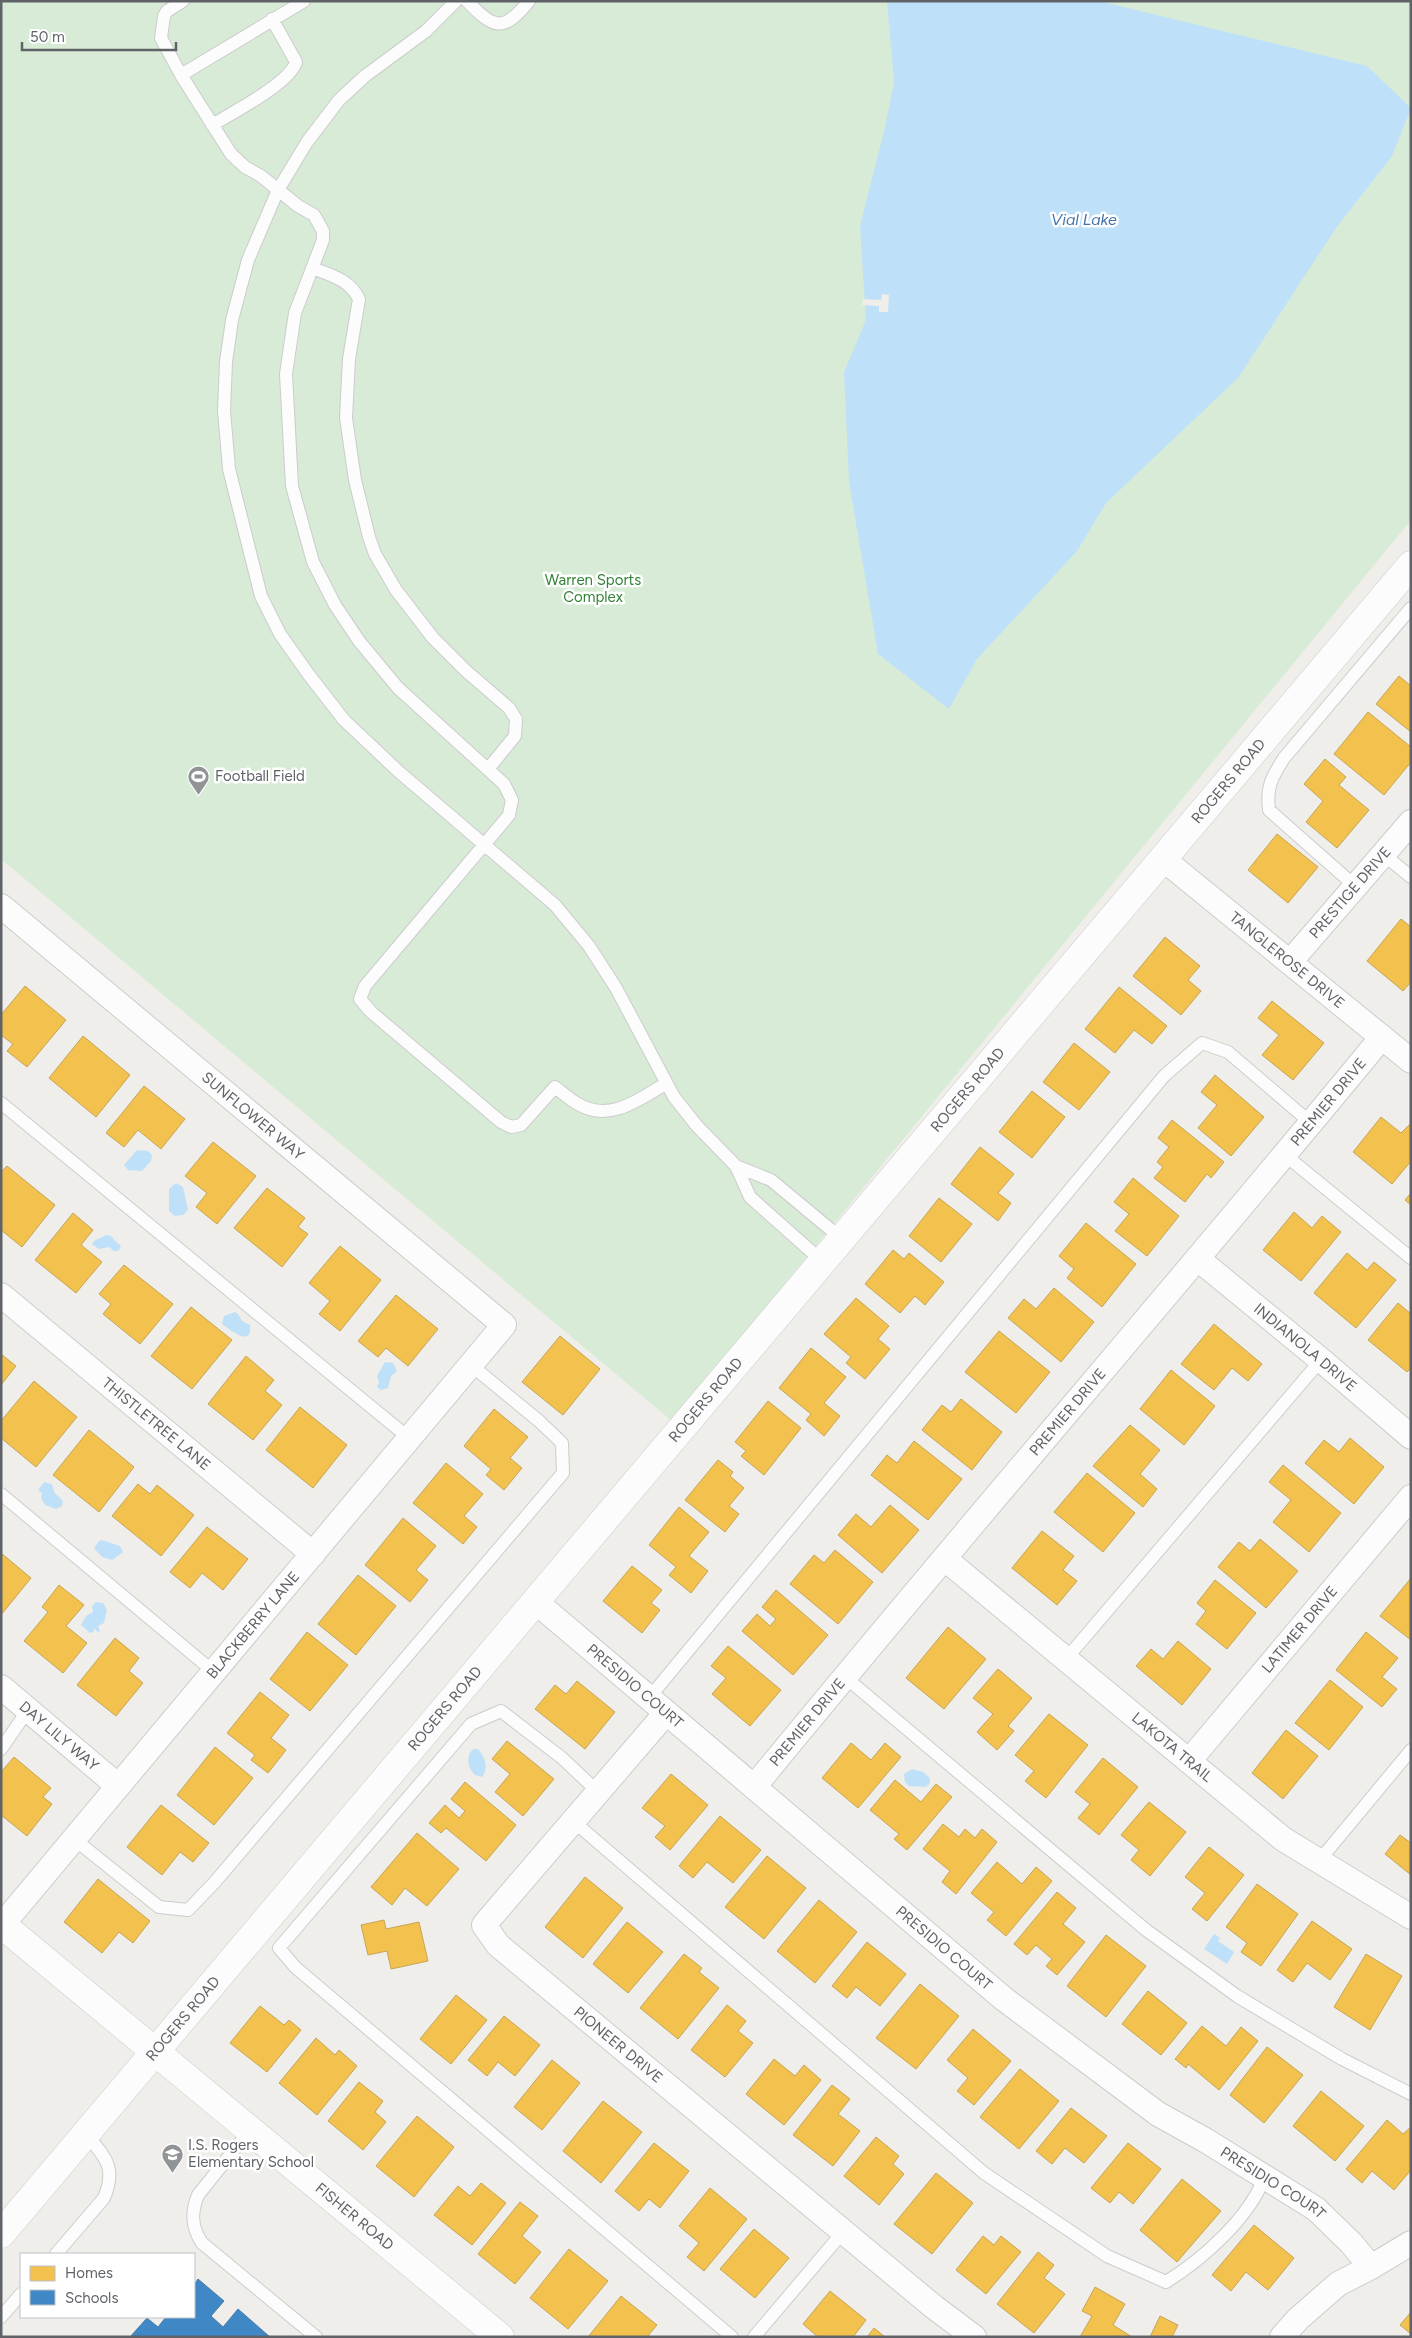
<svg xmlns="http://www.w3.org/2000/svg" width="1412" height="2338" viewBox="0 0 1412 2338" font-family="Figtree,sans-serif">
  <rect width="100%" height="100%" fill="#efeeea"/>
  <path fill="#d8ebd6" d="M1,1H1411V520L672,1421L1,859Z"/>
  <path fill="#bfe0f9" d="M887,1H1099L1367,66L1411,108L1392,156L1336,228L1238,378L1106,503L1077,551L977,659L949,709L878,654L849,482L844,372L866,320L860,225L884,132L894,82Z
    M137,1150L148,1151L152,1155L151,1161L142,1171L128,1170L124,1165Z
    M176,1183L183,1187L188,1210L183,1215L175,1216L169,1211V1189Z
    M106,1235L111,1236L116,1242L119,1244L121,1246L118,1251H113L110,1247L99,1249L92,1244L94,1241Z
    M235,1312L238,1314L242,1321L250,1325C253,1349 229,1329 222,1324L224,1316Z
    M385,1362L393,1363L397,1371L391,1376L388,1388L381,1390L377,1387L379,1382L377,1376Z
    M44,1482L52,1484L54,1492L63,1501L62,1506L56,1509L45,1505L41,1498L42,1493L38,1490Z
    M102,1540L120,1546L123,1552L112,1560L102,1557L94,1548L99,1541Z
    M96,1602L103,1603L107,1610L104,1623L98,1626L100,1632L96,1631L95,1628L93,1632L90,1633L81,1625L86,1616L93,1612L92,1606Z
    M473,1749H478C485,1757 489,1767 482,1777L475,1775C468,1768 465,1757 473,1749Z
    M912,1769L923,1772L930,1778V1783L926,1787L909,1786L905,1782L904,1774Z
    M1214,1934L1220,1938L1218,1941L1234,1952L1227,1964L1204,1949Z"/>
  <path fill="#efeeea" d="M882,294L889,295L888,312H879V306L862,305L863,299L881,300Z"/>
  <path fill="#f2c14e" stroke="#c6a556" d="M1399,676L1411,686V732L1376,704Z
    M1368,712L1411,747V762L1384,795L1334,754Z
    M1325,759L1346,777L1339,785L1369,810L1337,848L1306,822L1323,801L1304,784Z
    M1277,834L1318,867L1288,903L1248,870Z
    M1401,919L1411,927V982L1403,991L1367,961Z
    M1165,937L1200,966L1188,980L1201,991L1181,1015L1133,976Z
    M25,986L66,1020L27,1067L7,1051L13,1044L1,1035V1015Z
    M1119,987L1167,1026L1152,1044L1134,1030L1115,1053L1085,1029Z
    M1272,1001L1324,1043L1293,1080L1262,1055L1279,1035L1258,1018Z
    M83,1036L130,1075L96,1117L49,1078Z
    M1074,1043L1110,1072L1079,1110L1043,1082Z
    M1215,1075L1264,1117L1231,1156L1198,1128L1217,1105L1201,1092Z
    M144,1086L185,1119L161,1149L138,1130L124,1147L106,1133Z
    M1032,1091L1065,1117L1032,1158L999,1132Z
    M1381,1117L1401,1133L1411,1123V1161L1392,1184L1353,1152Z
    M1172,1120L1224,1162L1211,1178L1207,1174L1185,1202L1154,1178L1163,1167L1157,1162L1169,1147L1158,1138Z
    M213,1142L256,1176L217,1224L196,1207L207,1193L185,1176Z
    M980,1147L1014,1174L998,1193L1011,1203L998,1221L951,1184Z
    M7,1166L55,1205L22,1247L1,1230V1172Z
    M1133,1178L1179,1216L1147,1256L1115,1231L1129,1214L1114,1202Z
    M267,1188L305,1218L298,1227L308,1234L282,1267L234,1228Z
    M1411,1193V1205L1405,1200Z
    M939,1198L972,1224L941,1262L909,1236Z
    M1294,1212L1312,1228L1322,1216L1341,1232L1301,1281L1263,1250Z
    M73,1213L93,1230L81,1245L102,1262L76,1293L35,1260Z
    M1086,1223L1136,1264L1102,1307L1067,1278L1074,1269L1059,1256Z
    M340,1246L381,1280L340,1331L319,1314L330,1301L309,1283Z
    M893,1250L904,1259L909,1253L944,1282L925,1305L915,1296L900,1313L865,1284Z
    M1347,1253L1367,1270L1374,1262L1396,1280L1356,1328L1314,1293Z
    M124,1265L173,1304L140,1344L103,1314L111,1304L99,1294Z
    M1054,1288L1094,1322L1061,1362L1008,1318L1024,1299L1036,1309Z
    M396,1295L438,1329L408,1366L386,1348L378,1357L358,1341Z
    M856,1298L889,1326L878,1339L890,1349L865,1379L846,1363L851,1357L824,1334Z
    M1398,1303L1411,1314V1368L1407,1372L1368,1340Z
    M191,1307L232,1340L192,1389L151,1356Z
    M1214,1324L1262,1364L1248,1381L1232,1368L1214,1390L1181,1364Z
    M999,1331L1050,1372L1016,1413L965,1372Z
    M560,1336L600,1369L563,1415L522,1382Z
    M811,1348L846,1377L824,1403L840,1416L824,1436L806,1420L811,1414L779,1388Z
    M1,1354L16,1366L1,1385Z
    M246,1356L274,1380L265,1391L282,1405L253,1440L208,1404Z
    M1171,1370L1215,1406L1184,1445L1140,1409Z
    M34,1381L77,1417L36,1467L1,1438V1421Z
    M961,1399L1002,1432L972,1470L922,1430L942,1405L951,1412Z
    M768,1401L801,1428L764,1475L741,1456L746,1451L735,1442Z
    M300,1407L347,1445L313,1488L266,1450Z
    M494,1409L528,1437L510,1458L522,1468L504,1490L486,1475L491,1469L464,1446Z
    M1130,1425L1160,1450L1140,1474L1157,1489L1143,1507L1093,1466Z
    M89,1430L134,1467L99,1512L53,1475Z
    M1350,1438L1384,1467L1354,1504L1305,1463L1324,1440L1339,1452Z
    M914,1441L962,1479L928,1520L871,1475L887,1455L897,1463Z
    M718,1460L733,1472L730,1476L744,1488L729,1506L739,1514L725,1532L685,1500Z
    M446,1463L483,1494L464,1516L477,1527L463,1544L413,1503Z
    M1283,1465L1341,1513L1309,1552L1273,1522L1291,1500L1269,1482Z
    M1087,1473L1135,1513L1103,1552L1054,1512Z
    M138,1484L150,1494L157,1485L194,1515L161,1556L112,1516Z
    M890,1505L919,1530L882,1573L838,1535L856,1514L871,1527Z
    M679,1507L709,1532L689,1556L708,1571L691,1593L669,1575L676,1567L649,1545Z
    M403,1518L436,1546L416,1570L428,1580L410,1602L365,1565Z
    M207,1527L248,1559L223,1590L202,1573L190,1588L170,1572Z
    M1042,1531L1074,1556L1063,1570L1077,1581L1057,1605L1012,1568Z
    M1260,1539L1298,1571L1266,1608L1218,1567L1239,1542L1250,1551Z
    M835,1550L873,1582L838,1624L790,1584L814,1555L824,1563Z
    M1,1553L31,1578L1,1615Z
    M632,1566L662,1590L651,1603L660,1610L642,1633L603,1601Z
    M358,1575L396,1606L356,1655L318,1624Z
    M1411,1578V1640L1380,1616Z
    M1215,1580L1256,1613L1227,1649L1196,1624L1206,1611L1197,1603Z
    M59,1585L84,1605L66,1626L87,1643L63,1673L24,1641L48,1612L42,1607Z
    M776,1590L828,1635L793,1675L742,1631L757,1614L770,1626L776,1619L762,1607Z
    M948,1627L986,1659L944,1709L906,1678Z
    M307,1632L348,1665L310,1711L270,1679Z
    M1366,1632L1398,1658L1382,1677L1397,1689L1382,1707L1336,1670Z
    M115,1638L139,1658L129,1671L143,1683L116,1716L77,1685Z
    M1178,1641L1211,1669L1182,1705L1136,1666L1151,1649L1163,1659Z
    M728,1646L781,1690L750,1726L712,1694L726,1678L711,1666Z
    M998,1669L1032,1698L1008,1726L1014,1731L997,1750L977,1732L993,1714L973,1698Z
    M1330,1680L1363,1707L1329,1750L1295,1723Z
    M577,1681L615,1712L585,1749L535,1709L555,1685L566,1694Z
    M260,1692L289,1715L271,1738L286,1750L268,1773L251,1760L255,1755L227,1733Z
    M1049,1714L1088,1745L1046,1798L1025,1781L1034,1771L1015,1755Z
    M1286,1730L1318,1756L1283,1799L1252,1773Z
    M507,1741L554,1779L523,1816L495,1792L510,1774L492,1759Z
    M851,1743L871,1760L885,1743L901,1757L858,1808L822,1778Z
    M215,1747L253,1778L214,1825L177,1795Z
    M14,1757L51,1788L43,1797L52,1804L27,1836L1,1815V1772Z
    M1103,1758L1138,1787L1099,1835L1078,1818L1090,1804L1075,1792Z
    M671,1774L708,1805L670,1850L655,1837L665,1826L642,1808Z
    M895,1780L921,1802L936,1784L952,1797L907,1850L894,1839L899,1834L870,1810Z
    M465,1782L516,1825L486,1861L446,1828L441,1833L429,1823L445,1805L459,1818L465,1811L451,1799Z
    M1149,1802L1186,1832L1150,1876L1131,1860L1139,1850L1121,1835Z
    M161,1805L209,1843L193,1862L180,1852L162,1875L127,1847Z
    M720,1816L761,1850L733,1883L707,1862L693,1878L679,1866Z
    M943,1824L959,1837L965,1829L975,1838L982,1829L997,1842L956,1894L942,1882L950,1871L923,1849Z
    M417,1833L459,1869L427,1906L405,1888L392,1905L371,1887Z
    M1400,1835L1411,1843V1875L1385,1854Z
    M1209,1847L1244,1875L1207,1921L1192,1909L1205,1893L1185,1877Z
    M767,1856L806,1888L764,1939L725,1907Z
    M997,1862L1022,1884L1036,1867L1052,1881L1006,1936L987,1920L994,1912L971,1893Z
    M585,1877L623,1908L583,1958L545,1927Z
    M98,1879L150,1921L133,1943L119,1932L102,1953L64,1922Z
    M1257,1884L1298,1914L1261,1966L1241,1952L1247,1943L1226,1927Z
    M1057,1892L1076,1908L1063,1924L1085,1942L1057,1975L1046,1966L1052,1959L1036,1945L1027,1955L1014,1944Z
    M819,1900L857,1932L815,1983L777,1951Z
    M384,1920L386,1929L419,1922L428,1961L391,1969L387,1951L368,1955L361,1925Z
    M1312,1921L1352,1949L1330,1980L1307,1963L1293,1982L1277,1970Z
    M627,1922L663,1952L628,1993L593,1964Z
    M1106,1935L1146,1966L1106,2017L1067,1986Z
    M867,1942L906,1974L880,2006L856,1987L847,1998L832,1986Z
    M684,1954L702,1968L699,1972L719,1988L678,2039L640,2008Z
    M1366,1954L1402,1976L1370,2030L1334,2007Z
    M920,1984L959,2016L916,2069L876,2038Z
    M1148,1991L1187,2023L1161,2055L1122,2024Z
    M456,1995L487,2020L451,2064L420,2039Z
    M727,2005L746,2021L738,2031L753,2043L725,2077L691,2050Z
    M260,2006L284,2025L289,2020L301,2030L267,2072L230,2043Z
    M504,2016L540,2045L515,2076L498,2062L487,2076L468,2060Z
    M1202,2026L1226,2046L1241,2027L1258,2041L1219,2090L1188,2064L1186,2068L1175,2059Z
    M973,2029L1011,2061L974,2105L957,2091L968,2078L947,2060Z
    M316,2038L335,2055L339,2050L357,2066L317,2115L279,2083Z
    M1267,2047L1303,2075L1264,2123L1230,2095Z
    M774,2059L795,2076L804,2065L821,2080L784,2125L746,2094Z
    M552,2060L580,2083L542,2130L514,2107Z
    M1020,2069L1059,2101L1019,2149L980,2117Z
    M359,2082L383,2101L375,2112L386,2122L363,2150L328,2121Z
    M832,2085L850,2099L838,2114L860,2131L833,2166L793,2135Z
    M1321,2091L1364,2126L1335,2161L1293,2126Z
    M603,2101L642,2132L601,2183L563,2151Z
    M1071,2108L1107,2136L1084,2163L1065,2148L1052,2164L1036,2151Z
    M417,2116L454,2147L414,2197L376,2166Z
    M1387,2120L1403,2134L1411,2127V2170L1394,2190L1372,2171L1362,2183L1346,2169Z
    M876,2137L899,2156L893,2164L904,2174L879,2205L844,2176Z
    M654,2143L689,2171L660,2208L649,2199L639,2211L615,2191Z
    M1128,2143L1161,2169L1133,2204L1119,2192L1110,2203L1091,2188Z
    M936,2173L973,2203L932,2254L894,2224Z
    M1182,2179L1221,2211L1177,2262L1140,2230Z
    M481,2183L506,2203L472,2245L434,2215L458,2186L470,2196Z
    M710,2188L747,2219L704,2271L687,2257L699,2243L679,2226Z
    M520,2202L538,2216L522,2236L541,2252L515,2284L478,2254Z
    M1254,2225L1294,2258L1268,2290L1246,2272L1231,2291L1212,2275Z
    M754,2229L789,2258L755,2298L720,2269Z
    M983,2236L994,2245L1001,2236L1021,2252L986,2294L956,2270Z
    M569,2249L608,2281L568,2329L530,2298Z
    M1038,2252L1054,2265L1044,2278L1065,2294L1034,2333L997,2304Z
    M1095,2287L1125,2304L1113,2325L1132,2337H1080L1092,2316L1082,2311Z
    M830,2291L866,2320L853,2337H818L803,2324Z
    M621,2296L657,2325L647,2337H588Z
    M1411,2312V2334L1400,2325Z
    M1160,2316L1178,2325L1172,2337H1150Z
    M874,2328L885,2337H867Z"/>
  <path fill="#3f88c5" stroke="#497da9" d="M198,2279L224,2301L211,2316L223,2327L238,2309L270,2337H130L147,2318L158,2327L166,2317H194V2285Z"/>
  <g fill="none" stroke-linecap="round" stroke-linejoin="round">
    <defs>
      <path id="service" d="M183,1L167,11L164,16L161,38L181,75L231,154L245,167L261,176L298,206L314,215L323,231V240L295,313L286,374L292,486L313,562L335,605L359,641L398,688L504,784L512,800L509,815L365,986L360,999L371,1012L501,1122L511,1127L521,1125L555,1087C563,1093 571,1101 580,1105C610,1122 640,1099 665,1084
        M456,1L426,31L365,76L339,100L307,142L278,190L248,260L232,320L226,362L224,411L229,469L261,596L280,634L309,675L344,720L398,771L555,905L589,946L616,988L674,1097L697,1126L736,1166L750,1197L823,1262
        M467,1C494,29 503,33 529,1
        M181,75L304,1
        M212,125C232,113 290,83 296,62L272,19
        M312,268C331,275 350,280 359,299L349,359L346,418L355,480L369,537L375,554L396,590L433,638L465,670L509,708L516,719L515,736L488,769
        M1383,854L1411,877
        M1355,886L1269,810C1266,787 1272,777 1284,758L1411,608
        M1,1103L409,1438
        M1285,1155L1411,1258
        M736,1166L771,1180L842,1239
        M1,1494L214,1672
        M1066,1659L1321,1360
        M845,1677L1146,1930L1237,1996L1342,2059L1411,2094
        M649,1698L1164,1076L1202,1043L1228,1052L1311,1123
        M1,1749L28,1710
        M598,1792L562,1758L501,1711L471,1724L279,1948L295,1967L732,2337
        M573,1821L984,2173L1107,2256L1166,2282C1203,2259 1249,2218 1264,2178
        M74,1839L159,1907L188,1910L214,1883L563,1473L562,1443L539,1421L471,1365
        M1319,1861L1411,1750
        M251,2129L198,2195C191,2212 191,2227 202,2243L316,2337
        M56,2254L104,2198C117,2167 105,2157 86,2134
        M1,2317L21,2294
        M754,2337L843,2232"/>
      <g id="minor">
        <path id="s1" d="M1163,859L1411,1061"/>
        <path id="s2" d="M1,906L504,1325L2,1925"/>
        <path id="s3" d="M1290,962L1411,822"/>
        <path id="s4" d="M1198,1259L1321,1360L1411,1437"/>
        <path id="s5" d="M1,1295L313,1554"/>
        <path id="s6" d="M945,1559L1283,1839L1411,1917"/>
        <path id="s7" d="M536,1602L1004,1999L1158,2114L1205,2140L1316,2209L1351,2243L1371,2267"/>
        <path id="s8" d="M1,1687L118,1786"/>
        <path id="s9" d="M666,1713L484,1925L498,1945L934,2307L974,2337"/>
        <path id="s10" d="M1189,1761L1411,1497"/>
        <path id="s11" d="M754,1787C960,1535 1175,1289 1382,1037"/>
        <path d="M1282,2337L1298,2319L1338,2284L1371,2267L1411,2243"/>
      </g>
      <g id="tertiary">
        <path id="s12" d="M1,1924L500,2337"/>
        <path id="s13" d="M1,2234L1411,565"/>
      </g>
    </defs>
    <use href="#service" stroke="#cbcccc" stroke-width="14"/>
    <use href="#minor" stroke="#cbcccc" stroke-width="26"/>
    <use href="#tertiary" stroke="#cbcccc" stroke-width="29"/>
    <use href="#service" stroke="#fdfcfc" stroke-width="12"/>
    <use href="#minor" stroke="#fdfcfc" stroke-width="24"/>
    <use href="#tertiary" stroke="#fdfcfc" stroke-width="28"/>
  </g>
  <defs>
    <symbol id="stadium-pin" viewBox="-11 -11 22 30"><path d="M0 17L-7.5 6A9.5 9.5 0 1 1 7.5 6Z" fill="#919496" stroke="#fff"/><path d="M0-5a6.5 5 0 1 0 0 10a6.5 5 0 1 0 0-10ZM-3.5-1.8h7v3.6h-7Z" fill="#fff"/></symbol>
    <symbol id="school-pin" viewBox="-11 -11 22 30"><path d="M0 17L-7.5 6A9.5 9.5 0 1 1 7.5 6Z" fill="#919496" stroke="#fff"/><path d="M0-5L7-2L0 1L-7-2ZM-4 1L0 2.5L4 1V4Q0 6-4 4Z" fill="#fff"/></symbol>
  </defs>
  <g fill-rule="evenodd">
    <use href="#stadium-pin" x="186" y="764" width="25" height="34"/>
    <use href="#school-pin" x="160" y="2142" width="25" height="34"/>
  </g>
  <g text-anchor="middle" stroke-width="5" stroke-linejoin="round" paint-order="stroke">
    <g font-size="15" fill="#348238" stroke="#fff">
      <text x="593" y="585">Warren Sports<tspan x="593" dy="17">Complex</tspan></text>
    </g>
    <g font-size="15" fill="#5f6368" stroke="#fff" text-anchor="start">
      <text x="215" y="781">Football Field</text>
      <text x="188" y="2150">I.S. Rogers<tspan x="188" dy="17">Elementary School</tspan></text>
    </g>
    <g font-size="15" fill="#5f6368" stroke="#fff">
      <text dy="5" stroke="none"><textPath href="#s13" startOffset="1902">ROGERS ROAD</textPath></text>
      <text dy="5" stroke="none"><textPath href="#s3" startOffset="92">PRESTIGE DRIVE</textPath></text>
      <text dy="5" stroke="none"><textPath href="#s1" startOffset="160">TANGLEROSE DRIVE</textPath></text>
      <text dy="5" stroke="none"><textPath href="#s13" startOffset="1498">ROGERS ROAD</textPath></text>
      <text dy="5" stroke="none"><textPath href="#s11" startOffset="894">PREMIER DRIVE</textPath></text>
      <text dy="5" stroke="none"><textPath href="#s2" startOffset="328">SUNFLOWER WAY</textPath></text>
      <text dy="5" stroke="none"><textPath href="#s4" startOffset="139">INDIANOLA DRIVE</textPath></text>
      <text dy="5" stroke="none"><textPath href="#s13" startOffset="1092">ROGERS ROAD</textPath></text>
      <text dy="5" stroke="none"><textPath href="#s11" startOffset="489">PREMIER DRIVE</textPath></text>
      <text dy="5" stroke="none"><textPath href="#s5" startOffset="202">THISTLETREE LANE</textPath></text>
      <text transform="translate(253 1625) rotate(-50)" y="5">BLACKBERRY LANE</text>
      <text dy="5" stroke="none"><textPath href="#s10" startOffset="172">LATIMER DRIVE</textPath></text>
      <text dy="5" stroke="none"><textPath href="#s7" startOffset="130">PRESIDIO COURT</textPath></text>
      <text dy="5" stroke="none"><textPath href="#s13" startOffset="688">ROGERS ROAD</textPath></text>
      <text dy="5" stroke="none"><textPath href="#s11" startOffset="84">PREMIER DRIVE</textPath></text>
      <text dy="5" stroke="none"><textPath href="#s8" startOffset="76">DAY LILY WAY</textPath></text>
      <text dy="5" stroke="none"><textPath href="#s6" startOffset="295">LAKOTA TRAIL</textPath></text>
      <text dy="5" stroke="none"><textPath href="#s7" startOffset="535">PRESIDIO COURT</textPath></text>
      <text dy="5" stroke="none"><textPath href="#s13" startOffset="282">ROGERS ROAD</textPath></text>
      <text dy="5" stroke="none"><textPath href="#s9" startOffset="460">PIONEER DRIVE</textPath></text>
      <text dy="5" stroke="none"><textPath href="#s7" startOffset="940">PRESIDIO COURT</textPath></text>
      <text dy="5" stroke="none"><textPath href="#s12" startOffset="459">FISHER ROAD</textPath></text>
    </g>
    <g font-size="16" font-style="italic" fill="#4174aa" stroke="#fff">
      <text x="1084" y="225">Vial Lake</text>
    </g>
  </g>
  <rect width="1412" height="2338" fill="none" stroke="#5f6368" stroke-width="5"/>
  <rect x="20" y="2253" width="175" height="65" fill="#ffffff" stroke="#bfc1c3"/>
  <rect x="30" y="2266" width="25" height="15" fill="#f2c14e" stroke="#bfc1c3"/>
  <text x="65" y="2278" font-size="15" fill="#5f6368">Homes</text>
  <rect x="30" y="2290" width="25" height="15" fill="#3f88c5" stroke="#bfc1c3"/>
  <text x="65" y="2303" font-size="15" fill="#5f6368">Schools</text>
  <path d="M22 42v8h154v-8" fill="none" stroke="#5f6368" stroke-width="2.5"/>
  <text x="30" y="42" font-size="15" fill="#5f6368" stroke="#ffffff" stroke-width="4" paint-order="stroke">50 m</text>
</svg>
